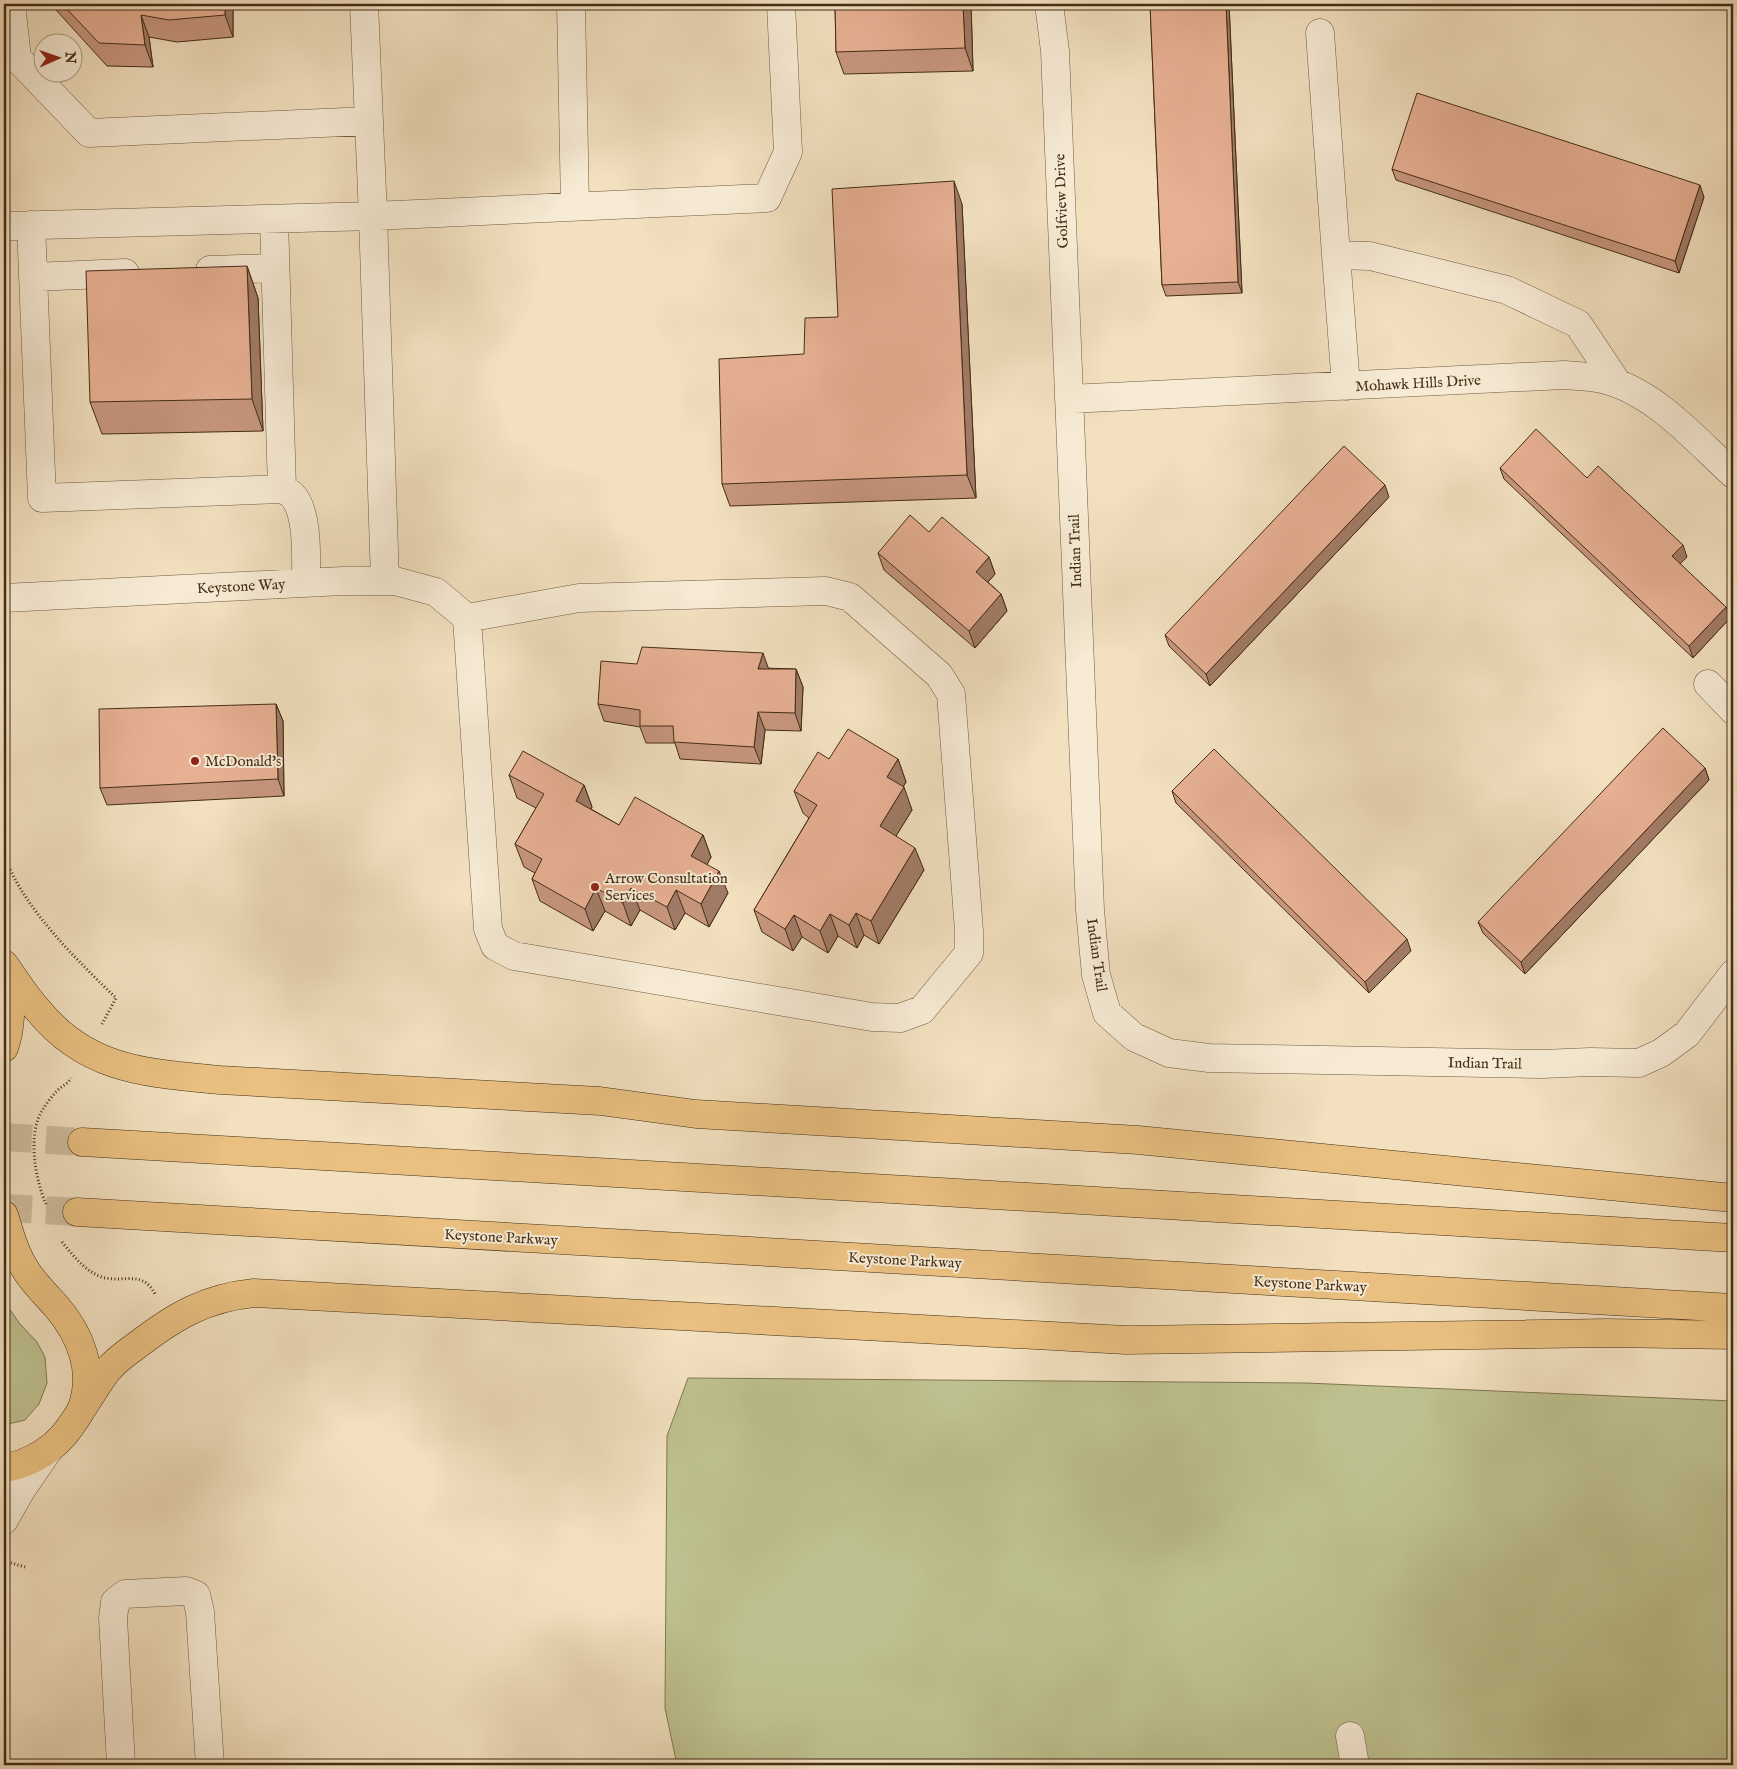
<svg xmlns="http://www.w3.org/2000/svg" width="1737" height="1769" viewBox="0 0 1737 1769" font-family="'IM FELL English',serif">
  <rect width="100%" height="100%" fill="#f2e0bf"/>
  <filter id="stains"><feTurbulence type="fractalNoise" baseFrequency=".004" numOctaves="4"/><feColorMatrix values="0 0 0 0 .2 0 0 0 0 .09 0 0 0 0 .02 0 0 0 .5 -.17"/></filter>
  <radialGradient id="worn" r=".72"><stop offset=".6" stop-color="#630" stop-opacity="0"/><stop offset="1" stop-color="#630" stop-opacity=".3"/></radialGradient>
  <path fill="#bec18f" stroke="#817752" d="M4,1301L20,1324L37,1342L45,1357L47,1383L39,1404L25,1420L4,1425Z
    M688,1378L1306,1383L1733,1401V1765H677L665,1708L667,1436Z"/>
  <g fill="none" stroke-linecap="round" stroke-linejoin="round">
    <path stroke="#cfbc9d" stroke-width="28" stroke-dasharray="28 14" stroke-linecap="butt" d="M4,1137L82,1142
      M4,1208L77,1212"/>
    <defs>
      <path id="minor" d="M11,4L17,58L89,133L368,121
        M364,4L373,216L767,198L788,152L781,4
        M571,4L575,206
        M1049,4L1055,51L1090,910L1096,975L1107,1013L1134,1037L1169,1053L1209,1058L1542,1064L1590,1062L1639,1063L1661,1053L1687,1034L1733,974
        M1320,33L1336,255
        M31,225L42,498L282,489L274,219
        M4,226L373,216L385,581
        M210,270L275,268
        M34,277L125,273
        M1346,386L1336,255L1370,256L1507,290L1578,324L1618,384
        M1069,399L1564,375C1576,376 1590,376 1602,379C1653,390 1696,440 1733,474
        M282,489C285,491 290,492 292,495C309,512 306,561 306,583
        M826,591L850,597L939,675L951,694L969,931V953L922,1010L900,1018L872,1017L514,956L495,946L488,929L467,618L579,598Z
        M4,598L343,581H395L436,592L467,618
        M1708,684L1733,710
        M4,1520L21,1490L49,1449
        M1350,1736L1355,1765
        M121,1765L113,1618L115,1602L125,1594L186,1591L196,1595L200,1612L210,1765"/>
      <path id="major" d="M4,971C12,998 13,1022 4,1048
        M4,1215C10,1235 15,1254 27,1272C35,1284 46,1295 56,1306C81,1335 95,1371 82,1408C79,1415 74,1421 70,1427C55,1449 30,1464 4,1468"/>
      <path id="highway" d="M4,964C15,979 25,996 38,1010C87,1071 148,1073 220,1080L600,1101L696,1114L1138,1140L1733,1198
        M82,1142L1733,1238
        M77,1212L1733,1308
        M81,1410C90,1397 98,1383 107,1371C115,1361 126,1353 136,1346C175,1316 205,1298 254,1293L1126,1340L1608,1333L1733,1335"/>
    </defs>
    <use href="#minor" stroke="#705a40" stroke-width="29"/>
    <use href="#major" stroke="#442d16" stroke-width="29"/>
    <use href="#highway" stroke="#442d16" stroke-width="29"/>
    <path stroke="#442d16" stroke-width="3" stroke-dasharray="1 2.5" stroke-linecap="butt" d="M4,857C9,867 14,878 20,888C45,929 82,965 116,998L102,1024
      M46,1204C35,1179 27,1133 43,1109C47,1103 52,1096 57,1091C62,1086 68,1084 71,1078
      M62,1242C73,1255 83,1269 99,1276C120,1285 142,1268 155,1294
      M4,1561L25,1567"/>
    <use href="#minor" stroke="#f7ebd5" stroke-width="28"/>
    <use href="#major" stroke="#e9c080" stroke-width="28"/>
    <use href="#highway" stroke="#e9c080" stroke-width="28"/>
  </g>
  <path fill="#c7977e" stroke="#442d16" d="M54,4H233V37L177,42L149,37L153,67L107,66L57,11Z
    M835,4H971L973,71L844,74L836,52Z
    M1150,4H1229L1242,293L1166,296L1162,285Z
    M1392,169L1704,197L1679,273L1396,180Z
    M962,204L976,498L730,506L722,484L804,354L838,317Z
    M247,266L258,298L263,431L102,434L90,402Z
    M1500,468L1587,478L1687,557L1680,564L1726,607L1730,618L1693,658L1504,479Z
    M1389,497L1210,686L1169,646L1165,635Z
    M929,532L989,557L995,574L988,582L1001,594L1007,611L975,648L884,570L878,553Z
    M637,664L796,669L803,687L801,731L765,730L761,764L680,759L675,743H646L640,727L604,721L598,704Z
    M276,704L283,721L284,796L107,805L100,788Z
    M829,759H898L906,782L903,787L912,810L896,836L924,870L879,944L864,935L857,948L838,936L828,953L802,937L793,951L762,932L754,910L809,818L803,813L794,791Z
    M1705,768L1709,780L1525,974L1483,933L1478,922Z
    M509,775L584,785L592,807L591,809L619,825L703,835L711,857L707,864L728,893L709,927L685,913L675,930L640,910L631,926L605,911L593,931L540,901L532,879L535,873L524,867L515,844L536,808L517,798Z
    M1172,791L1411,951L1369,993L1176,803Z"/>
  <path fill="#a27b67" stroke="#442d16" d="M225,4H233V37L225,15Z
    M963,4H971L973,71L965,48Z
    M1226,4H1229L1242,293L1238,282Z
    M141,15L149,37L153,67L145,45Z
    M954,181L962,204L976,498L967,475Z
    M1700,185L1704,197L1679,273L1675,261Z
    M247,266L258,298L263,431L252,399Z
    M1385,485L1389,497L1210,686L1206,674Z
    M1683,545L1687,557L1676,568L1672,556Z
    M989,557L995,574L982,589L976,572Z
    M1001,594L1007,611L975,648L969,631Z
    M1726,607L1730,618L1693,658L1689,646Z
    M763,653L769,670L758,669Z
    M796,669L803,687L801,731L795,713Z
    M276,704L283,721L284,796L278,779Z
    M758,712L765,730L761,764L754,747Z
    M898,759L906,782L895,800L887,777Z
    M1705,768L1709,780L1525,974L1521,962Z
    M584,785L592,807L584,823L576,801Z
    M904,787L912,810L888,849L880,826Z
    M703,835L711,857L700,878L691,856Z
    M915,848L924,870L879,944L871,921Z
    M719,871L728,893L709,927L701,904Z
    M596,888L605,911L593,931L585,909Z
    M631,888L640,910L631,926L623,903Z
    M676,890L685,913L675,930L667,907Z
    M856,913L864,935L857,948L849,925Z
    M830,914L838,936L828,953L820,931Z
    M794,915L802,937L793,951L785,929Z
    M1407,939L1411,951L1369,993L1365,982Z"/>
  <path fill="#e7b093" stroke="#442d16" d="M62,4H225V15L169,20L141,15L145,45L99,43Z
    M835,4H963L965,48L836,52Z
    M1150,4H1226L1238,282L1162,285Z
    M1417,93L1700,185L1675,261L1392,169Z
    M954,181L967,475L722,484L719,359L804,354L805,318L838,317L832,189Z
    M247,266L252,399L90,402L86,271Z
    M1536,429L1587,478L1598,466L1683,545L1672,556L1726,607L1689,646L1500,468Z
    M1344,446L1385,485L1206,674L1165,635Z
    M910,515L929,532L942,517L989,557L976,572L1001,594L969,631L878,553Z
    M642,647L763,653L758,669H796L795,713L758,712L754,747L674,742L673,726H640V710L598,704L601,661L637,664Z
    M276,704L278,779L100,788L99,709Z
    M1663,728L1705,768L1521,962L1478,922Z
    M848,729L898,759L887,777L904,787L880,826L915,848L871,921L856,913L849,925L830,914L820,931L794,915L785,929L754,910L817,805L794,791L818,752L829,759Z
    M1214,749L1407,939L1365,982L1172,791Z
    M523,751L584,785L576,801L619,825L635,797L703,835L691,856L719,871L701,904L676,890L667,907L631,888L623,903L596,888L585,909L532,879L542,859L515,844L544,794L509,775Z"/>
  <g fill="#8f2418" stroke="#f7ebd5" stroke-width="2">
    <circle cx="195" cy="761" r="5"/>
    <circle cx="595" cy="887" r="5"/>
  </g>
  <g text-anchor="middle" stroke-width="4" stroke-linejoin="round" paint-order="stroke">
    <g font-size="15" fill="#442d16" stroke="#f7ebd5">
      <text transform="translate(1061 201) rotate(-92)" y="5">Golfview Drive</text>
      <text transform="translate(1418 383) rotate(-3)" y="5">Mohawk Hills Drive</text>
      <text transform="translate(1075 551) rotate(-92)" y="5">Indian Trail</text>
      <text transform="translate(241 586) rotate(-3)" y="5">Keystone Way</text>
      <text transform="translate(1097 955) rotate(82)" y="5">Indian Trail</text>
      <text transform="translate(1485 1063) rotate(1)" y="5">Indian Trail</text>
      <text transform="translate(501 1237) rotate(3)" y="5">Keystone Parkway</text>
      <text transform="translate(905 1260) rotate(3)" y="5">Keystone Parkway</text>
      <text transform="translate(1310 1284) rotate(3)" y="5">Keystone Parkway</text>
    </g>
    <g font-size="15" fill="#442d16" stroke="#f7ebd5" text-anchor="start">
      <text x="205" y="766">McDonald's</text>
      <text x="605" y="883">Arrow Consultation<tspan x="605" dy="17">Services</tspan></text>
    </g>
  </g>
  <rect width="1737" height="1769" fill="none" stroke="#f2e0bf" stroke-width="20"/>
  <rect x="5" y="5" width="1727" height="1759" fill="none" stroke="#442d16" stroke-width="2.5"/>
  <rect x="10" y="10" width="1717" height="1749" fill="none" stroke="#442d16"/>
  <g transform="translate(58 58) rotate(88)"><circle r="24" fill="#f7ebd5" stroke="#af9f89"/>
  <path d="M0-4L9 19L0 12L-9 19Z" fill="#8f2418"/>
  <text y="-8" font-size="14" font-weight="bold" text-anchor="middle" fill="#442d16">N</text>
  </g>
  <rect width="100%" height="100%" filter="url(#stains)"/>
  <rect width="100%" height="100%" fill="url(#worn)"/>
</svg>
